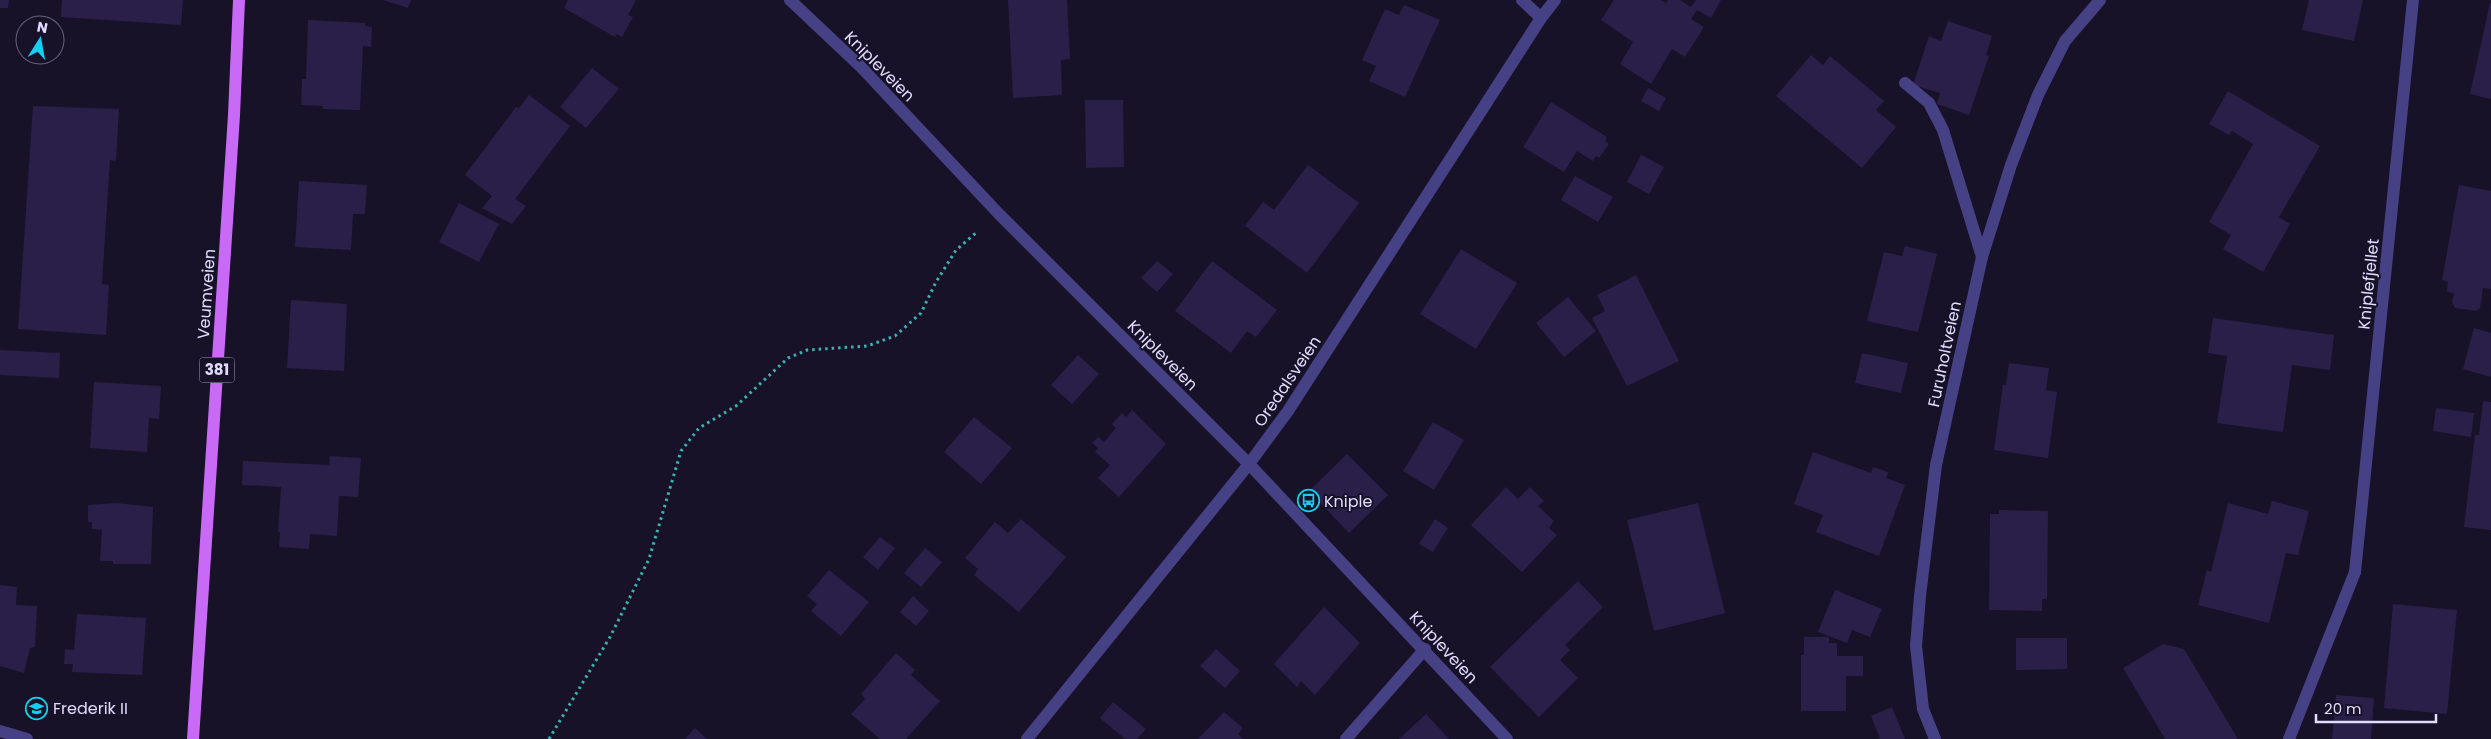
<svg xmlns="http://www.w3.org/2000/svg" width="2491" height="739" viewBox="0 0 2491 739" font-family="Poppins,sans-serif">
  <rect width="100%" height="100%" fill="#171228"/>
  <path fill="#2a1f48" d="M0,0H9L8,8H0Z
    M62,0H183L181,25L61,17Z
    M383,0H411L408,8Z
    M568,0H636L628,15L633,17L622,37L617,34L615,37L564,8Z
    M1008,0H1067L1070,59L1061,60L1062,95L1013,98Z
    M1614,0H1661L1666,3L1668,0H1680L1691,7L1696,0H1721L1711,18L1697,10L1691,19L1704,27L1685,57L1672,49L1651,84L1620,64L1633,42L1601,20Z
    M2309,0H2363L2354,41L2302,30Z
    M2490,3L2491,4V99L2470,94Z
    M1404,5L1440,20L1405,97L1369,81L1376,66L1362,60L1385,9L1399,15Z
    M308,20L365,23V26L372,27L371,47L363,46L360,110L323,109V106L301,105L302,79H306Z
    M1948,21L1992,36L1986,55L1989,56L1969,115L1937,104L1940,93L1913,85L1929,36L1941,41Z
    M1811,55L1823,65L1830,56L1884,101L1876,110L1896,127L1862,168L1776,96Z
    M592,68L619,89L586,128L560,107Z
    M1648,88L1666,98L1659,111L1641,101Z
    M2228,91L2320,146L2279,217L2290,224L2263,272L2223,249L2231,235L2209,222L2253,144L2232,131L2229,135L2209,124Z
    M529,95L570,126L515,199L526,206L512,224L482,208L492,196L465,175L516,107L519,108Z
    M1085,100H1123L1124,167L1086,168Z
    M1551,102L1607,137L1605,141L1609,144L1599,158L1596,156L1593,161L1577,151L1564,172L1523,147Z
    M33,106L119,109L116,161L110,160L102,284L109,285L106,335L18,329Z
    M1641,155L1664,167L1649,194L1627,182Z
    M1308,165L1359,203L1307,273L1245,226L1263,202L1274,210Z
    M1575,176L1613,197L1598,222L1561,200Z
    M299,181L367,185L365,214H353L351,250L295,247Z
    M2459,185L2491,191V289L2483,288L2480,308L2476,311L2455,308L2452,302L2454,293L2447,292L2448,282L2442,280Z
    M459,203L499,224L479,262L439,242Z
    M1905,246L1937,254L1918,332L1867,321L1884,252L1902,256Z
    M1461,249L1517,283L1476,349L1420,314Z
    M1157,261L1173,274L1157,292L1141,278Z
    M1212,261L1277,310L1256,337L1247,331L1231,353L1175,311Z
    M1636,275L1679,361L1627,386L1592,318L1605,311L1597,295Z
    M1568,297L1596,331L1564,357L1536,323Z
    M291,300L347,304L344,371L287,368Z
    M2213,318L2334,335L2330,370L2292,365L2283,432L2217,423L2227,356L2208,353Z
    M2474,328L2491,333V377L2463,369Z
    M0,350L60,353L59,378L0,375Z
    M1862,353L1908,363L1901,393L1855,383Z
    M1078,355L1099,374L1072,404L1051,385Z
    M2009,363L2049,368L2046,390L2057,392L2048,458L1994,450L2003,385H2006Z
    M94,382L161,386L159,419L149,418L147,452L90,448Z
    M2483,401L2491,402V530L2464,527L2475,435H2479Z
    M2436,408L2474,413L2471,437L2433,431Z
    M1132,410L1166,444L1119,497L1098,478L1110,465L1095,452L1098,448L1092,443L1098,437L1104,442L1116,428L1112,424L1122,413L1126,417Z
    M974,417L1012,448L981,484L944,452Z
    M1433,422L1464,440L1434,490L1403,471Z
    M1813,452L1871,473L1873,467L1888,472L1886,478L1905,485L1879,556L1816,532L1823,515L1794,504Z
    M1347,454L1388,495L1349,533L1309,491Z
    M330,456L361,458L358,497L339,496L337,536L310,534L309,549L279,547L280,532H278L281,487L242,485L243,461L329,465Z
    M1506,487L1518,499L1530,487L1544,501L1538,506L1554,521L1549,528L1557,535L1522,572L1471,525Z
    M2272,501L2309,511L2298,555L2286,553L2269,623L2198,605L2207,570L2211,572L2228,503L2268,514Z
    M116,503L153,507L151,564H113V561H100L102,530L92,529V522H88V505Z
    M1698,503L1725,613L1654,631L1627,520Z
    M1999,510L2048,511L2047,599H2042V611L1989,610L1990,514H1999Z
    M1021,519L1066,557L1019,612L974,575L978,569L965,558L995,522L1008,533Z
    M1435,519L1448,528L1433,552L1419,544Z
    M880,537L895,548L878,570L863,557Z
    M925,548L942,562L921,587L904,573Z
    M829,570L869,602L841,636L811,611L817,604L807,596Z
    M1578,581L1603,607L1565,645L1570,650L1560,660L1578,678L1539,717L1490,667Z
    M0,585L17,587L16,605L37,606L35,647L30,648L24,673L0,666Z
    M1835,590L1882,609L1870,637L1852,630L1847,643L1818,632Z
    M913,596L929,611L916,626L900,612Z
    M2393,604L2457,610L2447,714L2384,708Z
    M1324,607L1360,643L1315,695L1301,681L1297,687L1274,664Z
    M77,614L146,618L142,675L72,672L73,664H64L65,649L74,650Z
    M1804,637H1829V643H1837V656H1863V676H1846V711H1801V655H1804Z
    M2016,638H2067V669L2016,670Z
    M2163,644L2184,649L2238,739H2165L2123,668Z
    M1216,649L1240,671L1225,688L1200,666Z
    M896,653L915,670L911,675L940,701L906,739H880L851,714L865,699L861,694Z
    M2336,695L2374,698L2371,739H2332Z
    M1113,702L1146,729L1137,739H1125L1100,718Z
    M1892,707L1905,739H1880L1871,716Z
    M1224,712L1243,728L1238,734L1243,739H1198Z
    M1426,714L1449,739H1399Z
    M695,728L707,739H685Z"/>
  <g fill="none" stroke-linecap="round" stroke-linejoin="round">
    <path stroke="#39b4b3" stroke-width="3" stroke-dasharray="2.5 4" stroke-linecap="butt" d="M549,739L610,637L649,559L681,451L699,428L736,406L788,358L807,350L867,346L895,336L921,313L936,282L956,250L977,232"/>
    <path stroke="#464084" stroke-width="12" d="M1905,83L1929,103L1943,130L1982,257
      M2289,739L2355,572"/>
    <path stroke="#464084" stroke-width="12" d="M1522,0L1541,18
      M2355,572L2413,0
      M0,731L27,739
      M1027,739L1249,464L1288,411L1541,18L1555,0
      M1346,739L1425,649
      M1935,739L1923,709L1916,646L1920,596L1936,465L1982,257L2011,165L2038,95L2065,41L2100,0"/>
    <path stroke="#464084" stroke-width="12" d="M790,0L861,67L998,213L1249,464L1507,739"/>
    <path stroke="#c86af5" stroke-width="12" d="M193,739L234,115L239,0"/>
  </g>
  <defs>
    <symbol id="bus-ring" viewBox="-11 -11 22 22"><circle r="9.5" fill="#171228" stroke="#14cff0" stroke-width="1.5"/><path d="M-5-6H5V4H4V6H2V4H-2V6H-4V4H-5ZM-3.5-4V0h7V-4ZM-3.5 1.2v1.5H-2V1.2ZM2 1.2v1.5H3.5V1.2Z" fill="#14cff0"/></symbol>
    <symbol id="school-ring" viewBox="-11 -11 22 22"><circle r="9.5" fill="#171228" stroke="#14cff0" stroke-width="1.5"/><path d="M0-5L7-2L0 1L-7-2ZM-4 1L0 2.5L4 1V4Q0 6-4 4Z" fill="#14cff0"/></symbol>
  </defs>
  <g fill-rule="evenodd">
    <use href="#bus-ring" x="1296" y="488" width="25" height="25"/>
    <use href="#school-ring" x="24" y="696" width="25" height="25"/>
  </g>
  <g text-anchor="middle" stroke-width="4" stroke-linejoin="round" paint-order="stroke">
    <rect fill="#171228" stroke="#a49fbd" stroke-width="1" x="199.5" y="357.5" width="35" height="25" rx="4"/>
    <g font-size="15" font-weight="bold" fill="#e1dcfd">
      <text x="217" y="375">381</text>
    </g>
    <g font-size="16" fill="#e1dcfd" stroke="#171228">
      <text transform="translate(880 66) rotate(45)" y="6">Knipleveien</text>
      <text transform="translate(2368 284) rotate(-84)" y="6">Kniplefjellet</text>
      <text transform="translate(206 294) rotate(-86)" y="6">Veumveien</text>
      <text transform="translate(1944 354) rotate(-78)" y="6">Furuholtveien</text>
      <text transform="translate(1163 355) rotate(45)" y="6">Knipleveien</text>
      <text transform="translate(1287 381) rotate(-56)" y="6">Oredalsveien</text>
      <text transform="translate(1444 647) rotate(47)" y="6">Knipleveien</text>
    </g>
    <g font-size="16" fill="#e1dcfd" stroke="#171228" text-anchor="start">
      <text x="1324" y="507">Kniple</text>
      <text x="53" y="714">Frederik II</text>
    </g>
  </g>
  <g transform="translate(40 40) rotate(11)"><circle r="24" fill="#171228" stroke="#68637d"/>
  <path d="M0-4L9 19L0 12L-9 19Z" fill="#14cff0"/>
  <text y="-8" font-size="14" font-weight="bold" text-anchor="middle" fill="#e1dcfd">N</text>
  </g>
  <path d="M2316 714v8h120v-8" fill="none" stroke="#e1dcfd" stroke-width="2.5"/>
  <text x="2324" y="714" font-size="15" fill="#e1dcfd" stroke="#171228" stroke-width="4" paint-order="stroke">20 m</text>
</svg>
